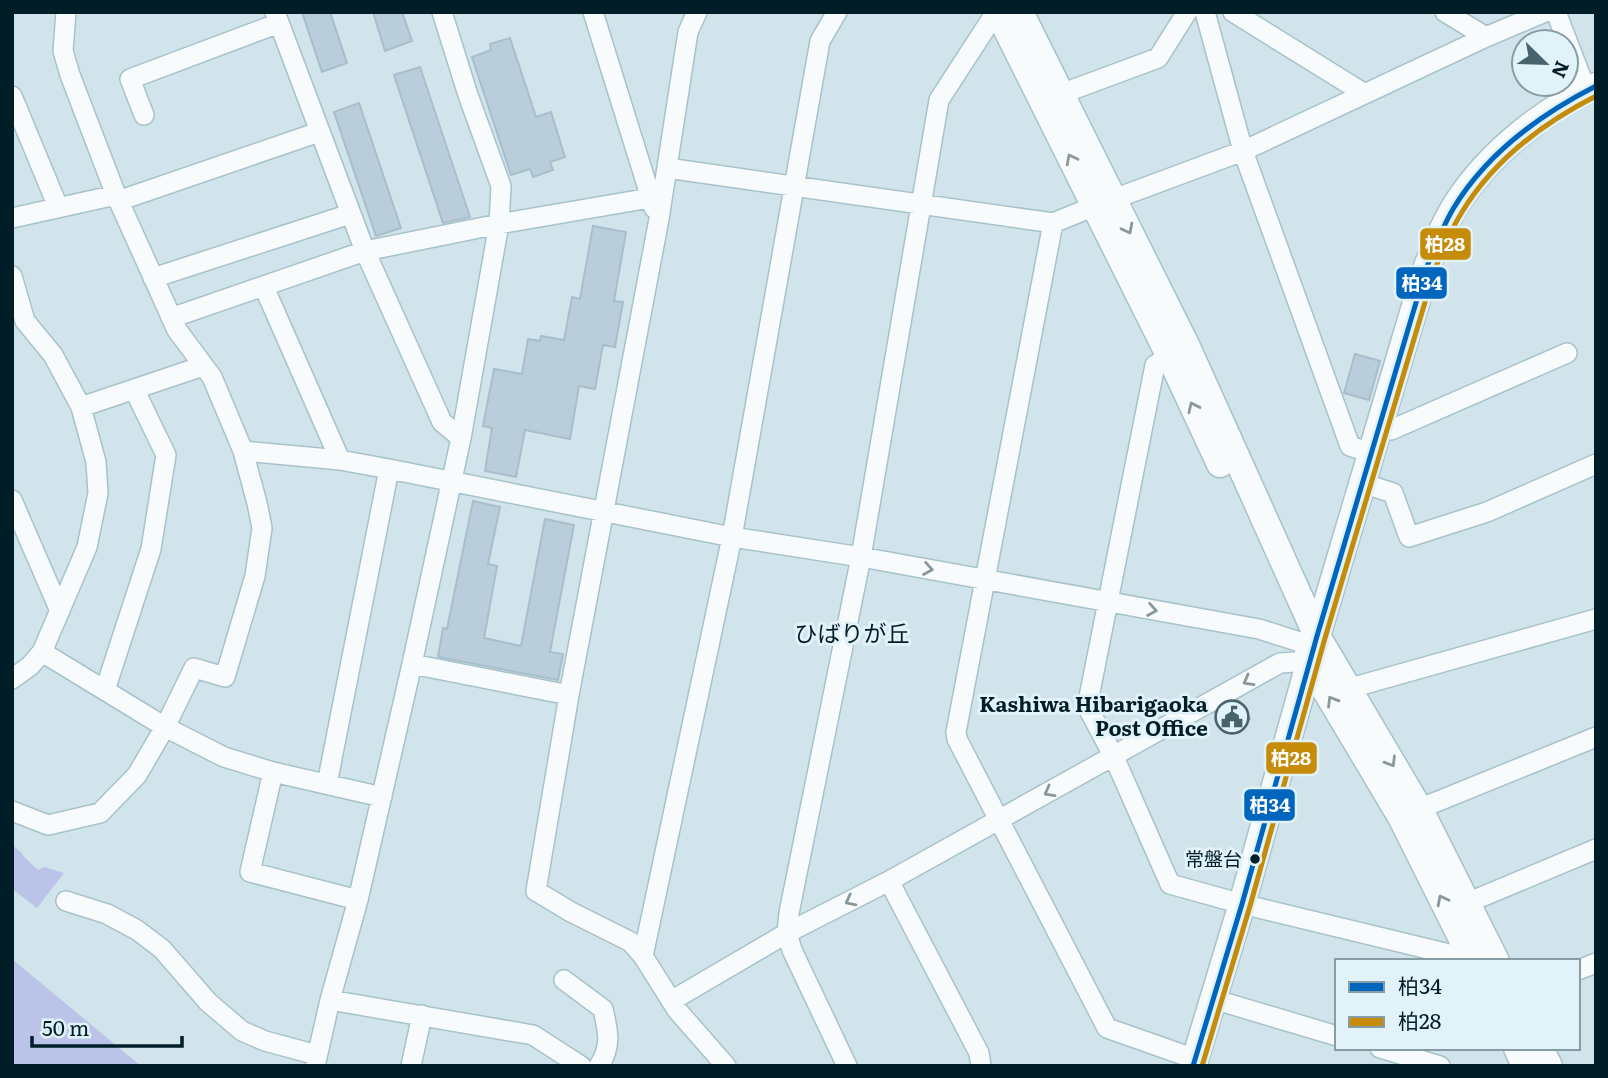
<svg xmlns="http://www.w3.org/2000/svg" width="1608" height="1078" viewBox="0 0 1608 1078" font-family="Literata,'Noto Sans JP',serif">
  <rect width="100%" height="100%" fill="#d1e4eb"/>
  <path fill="#bbc4e8" d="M12,845L21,852L23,856L38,870L44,867L64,873L37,908L12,889Z
    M12,959L141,1066H12Z"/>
  <path fill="#b9ceda" stroke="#a8becb" stroke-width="2" d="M302,12H330L347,63L322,72Z
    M373,12H402L412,41L385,51Z
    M510,38L536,117L551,112L565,157L550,162L553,170L533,177L530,169L511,175L472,57L491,50L490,44Z
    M420,67L470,217L443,223L394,75Z
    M359,103L401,228L376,236L334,112Z
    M593,226L626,232L614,301L623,302L615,347L603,345L595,389L579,386L570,439L525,430L516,477L485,471L492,428L483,426L494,369L522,374L528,339L540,341L541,336L564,340L572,297L580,299Z
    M1355,354L1380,361L1369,400L1344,393Z
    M473,501L500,507L488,564L497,566L484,638L521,646L545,519L574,525L550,652L563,654L558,680L438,657L443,628L447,629Z
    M1238,700L1250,719L1228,733L1215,713Z"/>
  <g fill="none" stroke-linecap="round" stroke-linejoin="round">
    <defs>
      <path id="street" d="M275,12L365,251L442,422L461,438
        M593,12L654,208
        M697,12L688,32L659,219L569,695L536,891L571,912L631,942L643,956L677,1010L726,1066
        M1205,12L1243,151L1350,446L1371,453
        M1233,12L1365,94
        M1445,12L1486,37
        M1556,12L1586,90
        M12,96L58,207
        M1050,98L1158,58L1187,12
        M144,115L130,79L279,23
        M667,168L1053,223L1095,206L1243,151L1486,37L1545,12
        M118,201L319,132
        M12,218L116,195
        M1053,223L956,732L957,739L1107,1028L1195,1059
        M12,276L25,321L53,355L81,407L96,462L98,493L87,547L42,652L30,666L12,679
        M153,278L350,214
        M264,287L340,460
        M171,318L365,251L499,224L650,198
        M1182,350L1155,365L1088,702L1089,710L1114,757L1170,884L1242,904L1478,961
        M81,407L203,366
        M1378,427L1391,430L1567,353
        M243,451L340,460L389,469L732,537L861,557L1259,629L1303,643
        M1362,483L1393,493L1409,537L1487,512L1596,464
        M12,500L60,611
        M42,652L165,727L224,757L273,772L382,797
        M412,664L569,695
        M1347,689L1596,619
        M105,690L151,549L166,455L134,389
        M273,772L250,872L358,900L330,1000L315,1066
        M327,784L389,469
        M12,811L48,825L100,813L137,775L165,727L194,668L225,677L255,576L262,528L257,503L243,451L212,377L177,330L116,195L70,75L63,51L66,12
        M1409,813L1596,737
        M889,881L979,1053L981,1066
        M358,900L412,664L461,438L499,224L501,186L468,95L442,12
        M66,901L107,914L137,930L162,949L208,1002L242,1031L265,1041L317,1055
        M1467,903L1596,849
        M643,956L732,537L820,41L837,12
        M1578,970L1596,963
        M564,980L603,1009C608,1031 612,1046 599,1066
        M1213,999L1337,1036
        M330,1000L533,1035L581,1066
        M671,1001L787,933L889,881L1280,663L1311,661
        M1380,1048L1440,1066
        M411,1066L422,1015
        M847,1066L792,950L787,933L789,913L861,557L939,100L996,12"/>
      <path id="secondary" d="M998,12L1170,357L1220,464
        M1020,12L1187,347L1317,636L1420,810L1496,961
        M1308,654L1323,686L1401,817L1473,961
        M1517,1048L1525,1066
        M1540,1048L1549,1066
        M1193,1066L1242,904L1317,636L1426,269C1435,245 1445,221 1459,200C1492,151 1543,111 1596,86"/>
    </defs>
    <use href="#street" stroke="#a7c2cb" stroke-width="22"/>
    <use href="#secondary" stroke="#a7c2cb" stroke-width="29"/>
    <use href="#street" stroke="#f8fbfc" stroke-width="19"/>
    <use href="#secondary" stroke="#f8fbfc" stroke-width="26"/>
    <defs>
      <path id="bus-1" d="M1193,1066L1242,904L1317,636L1426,269C1434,249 1442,228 1453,209C1486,154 1539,115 1596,86"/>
      <path id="bus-2" d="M1202,1066L1250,906L1325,638L1434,272C1442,251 1450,231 1462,212C1493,161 1543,123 1596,96"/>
    </defs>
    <use href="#bus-1" stroke="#e1f2f9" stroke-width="10"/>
    <use href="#bus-2" stroke="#e1f2f9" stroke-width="10"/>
    <use href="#bus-1" stroke="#0065bd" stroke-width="5"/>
    <use href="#bus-2" stroke="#c68b08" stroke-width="5"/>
  </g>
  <defs><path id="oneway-chevron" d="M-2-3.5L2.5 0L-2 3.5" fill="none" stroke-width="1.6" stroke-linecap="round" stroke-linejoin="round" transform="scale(1.75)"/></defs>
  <g stroke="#88989d">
    <use href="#oneway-chevron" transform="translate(1071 159) rotate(-117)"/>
    <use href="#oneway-chevron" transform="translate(1128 229) rotate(63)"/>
    <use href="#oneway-chevron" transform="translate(1193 407) rotate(-115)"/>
    <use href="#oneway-chevron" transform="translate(928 569) rotate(10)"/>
    <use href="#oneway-chevron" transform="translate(1152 610) rotate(10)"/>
    <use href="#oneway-chevron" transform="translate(1248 681) rotate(151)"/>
    <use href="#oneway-chevron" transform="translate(1332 701) rotate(-121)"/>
    <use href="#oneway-chevron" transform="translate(1391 762) rotate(59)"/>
    <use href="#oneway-chevron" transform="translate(1049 792) rotate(151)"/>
    <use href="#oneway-chevron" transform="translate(1442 900) rotate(-117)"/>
    <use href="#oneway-chevron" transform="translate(850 901) rotate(153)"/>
  </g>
  <defs>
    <symbol id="civic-ring" viewBox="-11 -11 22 22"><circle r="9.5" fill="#e1f2f9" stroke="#49636c" stroke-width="1.5"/><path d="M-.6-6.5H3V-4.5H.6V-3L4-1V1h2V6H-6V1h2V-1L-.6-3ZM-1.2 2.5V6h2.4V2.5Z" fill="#49636c"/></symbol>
  </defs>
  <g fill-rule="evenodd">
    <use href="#civic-ring" x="1213" y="698" width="38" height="38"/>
  </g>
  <circle fill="#001e28" stroke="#e1f2f9" stroke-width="2.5" cx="1255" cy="859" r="6"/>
  <g text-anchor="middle" stroke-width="6" stroke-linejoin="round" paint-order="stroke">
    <g font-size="19" fill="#001e28" stroke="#e1f2f9" text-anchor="end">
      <text x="1242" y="866">常盤台</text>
    </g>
    <g font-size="21" font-weight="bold" fill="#001e28" stroke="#e1f2f9" text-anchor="end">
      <text x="1208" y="712">Kashiwa Hibarigaoka<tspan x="1208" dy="24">Post Office</tspan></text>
    </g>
    <g font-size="23" fill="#001e28" stroke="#e1f2f9">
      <text x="852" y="642">ひばりが丘</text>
    </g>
  </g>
  <g stroke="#e1f2f9" stroke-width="2.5">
    <rect x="1419" y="227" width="53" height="34" rx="7" fill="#c68b08"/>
    <rect x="1395" y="266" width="53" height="34" rx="7" fill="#0065bd"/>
    <rect x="1265" y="741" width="53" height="34" rx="7" fill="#c68b08"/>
    <rect x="1243" y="788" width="53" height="34" rx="7" fill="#0065bd"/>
  </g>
  <g font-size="19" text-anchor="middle" font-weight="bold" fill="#fff">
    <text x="1445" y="251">柏28</text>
    <text x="1422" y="290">柏34</text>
    <text x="1291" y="765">柏28</text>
    <text x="1270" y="812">柏34</text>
  </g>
  <rect width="1608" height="1078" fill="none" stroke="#001e28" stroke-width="28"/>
  <rect x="1335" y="959" width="245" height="91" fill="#e1f2f9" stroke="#879da5" stroke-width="2"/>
  <rect x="1349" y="982" width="35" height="10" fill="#0065bd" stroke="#879da5" stroke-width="2"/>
  <text x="1398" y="994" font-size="21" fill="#001e28">柏34</text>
  <rect x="1349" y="1017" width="35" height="10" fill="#c68b08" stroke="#879da5" stroke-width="2"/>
  <text x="1398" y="1029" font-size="21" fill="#001e28">柏28</text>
  <g transform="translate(1545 63) rotate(113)"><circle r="33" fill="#e1f2f9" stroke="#879da5" stroke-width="2"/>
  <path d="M0-5L12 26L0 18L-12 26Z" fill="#49636c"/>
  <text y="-10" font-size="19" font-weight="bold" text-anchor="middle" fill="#001e28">N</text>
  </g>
  <path d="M32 1036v10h150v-10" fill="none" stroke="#001e28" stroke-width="3.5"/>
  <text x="42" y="1036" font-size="21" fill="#001e28" stroke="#e1f2f9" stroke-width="5" paint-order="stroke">50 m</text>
</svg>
